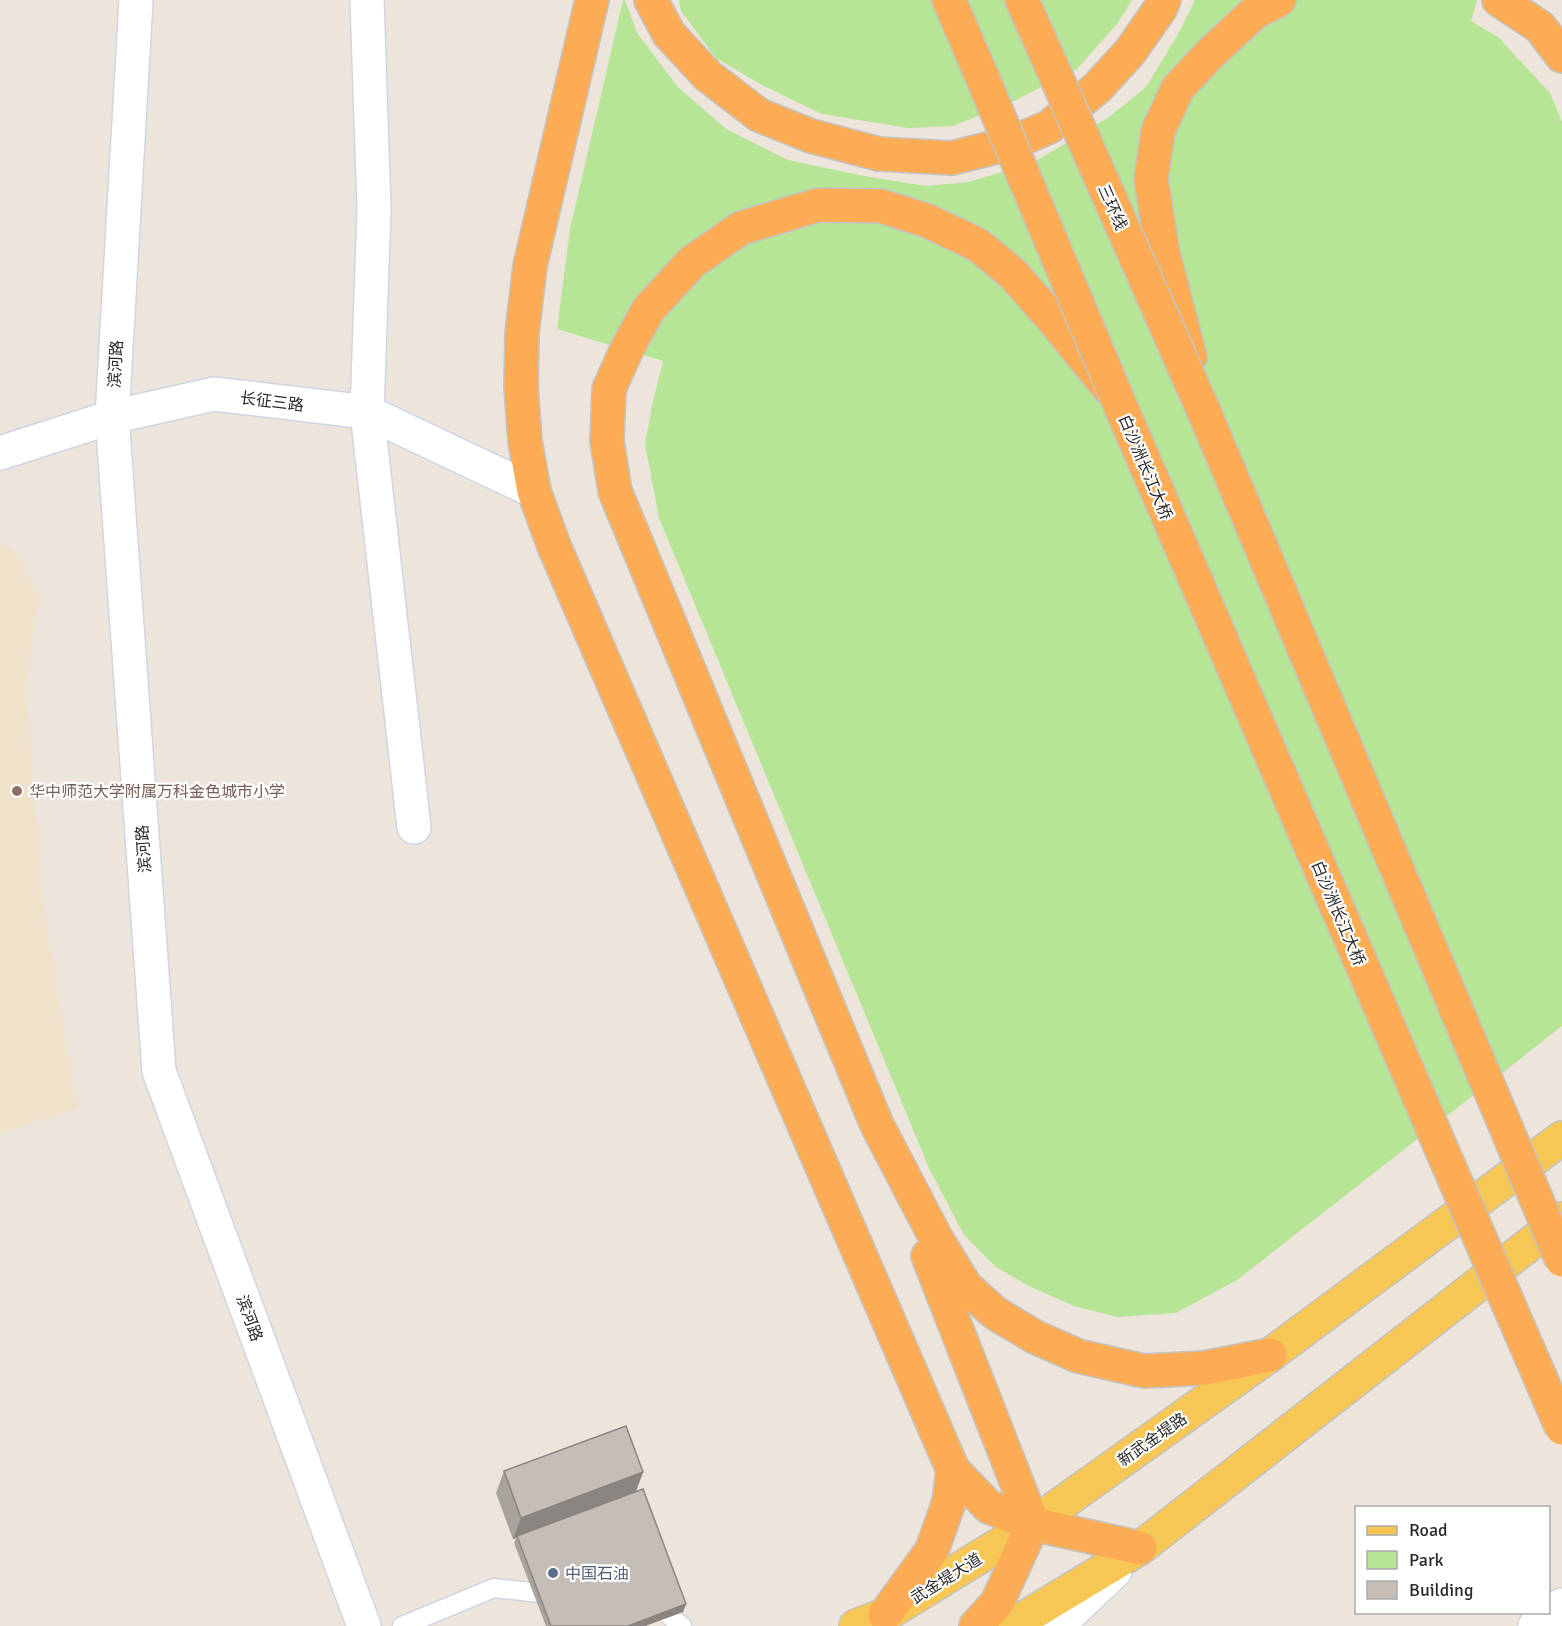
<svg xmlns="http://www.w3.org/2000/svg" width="1562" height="1626" viewBox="0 0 1562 1626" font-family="Signika,'Noto Sans SC',sans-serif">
  <rect width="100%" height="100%" fill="#ede4db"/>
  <path fill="#efe1ca" d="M0,543L15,550L38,596L26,689L42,893L71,1074L79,1108L0,1133Z"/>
  <path fill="#b6e695" d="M623,0H625L637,33L678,87L726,129L788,160L864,176L926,186L968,182L1033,163L1109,117L1146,87L1177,36L1195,0H1477L1471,21L1498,37L1550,93L1562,122V1026L1237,1280L1176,1313L1118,1317L1074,1306L1029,1286L996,1267L964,1235L929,1168L659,518L645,444L652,406L663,361L557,329L570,229Z
    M679,0H1132L1117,24L1077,69L1012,102L953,126L908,128L822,114L762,85L716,58L681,11Z"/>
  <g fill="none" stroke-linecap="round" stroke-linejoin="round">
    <defs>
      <path id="service" d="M650,1604L656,1605L682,1626
        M402,1626L494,1588L557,1595"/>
      <path id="minor" d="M136,0L112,417L159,1071L364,1626
        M367,0L374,209L367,412L414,827
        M1057,1626L1115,1571
        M1535,1626L1562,1605"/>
      <path id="tertiary" d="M0,453L112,417L214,394L367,412L534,491"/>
      <path id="primary" d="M856,1626L885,1615L1033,1524L1270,1355L1562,1138
        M1011,1626L1140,1548L1562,1219"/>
      <path id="trunk" d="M592,0L530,266L522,334L521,387L525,441L534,491L554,546L953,1470L989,1507L1033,1524L1140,1548
        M651,0L669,34L708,76L759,115L811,136L879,154L952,158L1012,143L1049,127L1097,88L1130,52L1160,9L1164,0
        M949,0L983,79
        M1022,0L1047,56
        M1499,0L1540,27L1562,56
        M1190,357L1163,253L1151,179L1158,131L1178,88L1210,54L1255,12L1279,0
        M1109,388L1051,317L1012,273L978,245L928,221L881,206L818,205L741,228L692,262L648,310L626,351L609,389L607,441L615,491L877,1125L937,1240L966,1287L995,1313L1035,1337L1078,1356L1144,1371L1204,1368L1270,1355
        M928,1256L1033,1524L997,1603L976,1626
        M885,1615L932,1550L949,1502L953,1470"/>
    </defs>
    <use href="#service" stroke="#d0d5e4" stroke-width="21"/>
    <use href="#minor" stroke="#d0d5e4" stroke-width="36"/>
    <use href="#tertiary" stroke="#d0d5e4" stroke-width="36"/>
    <use href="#primary" stroke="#c3c3c3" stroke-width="36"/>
    <use href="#trunk" stroke="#c3c3c3" stroke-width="36"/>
    <use href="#service" stroke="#fff" stroke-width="18"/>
    <use href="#minor" stroke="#fff" stroke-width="33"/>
    <use href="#tertiary" stroke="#fff" stroke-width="33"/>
    <use href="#primary" stroke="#f7c756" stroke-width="33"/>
    <use href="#trunk" stroke="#fbac55" stroke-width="33"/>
    <defs>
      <path id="trunk-bridge" d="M1047,56L1205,414L1562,1260
        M983,79L1117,398L1562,1428"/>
    </defs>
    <use href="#trunk-bridge" stroke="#c3c3c3" stroke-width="36" stroke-linecap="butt"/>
    <use href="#trunk-bridge" stroke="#fbac55" stroke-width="33"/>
  </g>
  <path fill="#a9a39e" d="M504,1471L643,1472L636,1491L686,1604L683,1612L645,1626H546L514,1543L516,1538L513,1539L496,1493Z"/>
  <path fill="#8a8581" d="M643,1472L635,1494L517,1536L516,1538L513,1539L521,1518Z
    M686,1604L683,1612L645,1626H628Z"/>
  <path fill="#c5beb8" stroke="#8a8581" stroke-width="1.5" d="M626,1426L643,1472L521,1518L504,1471Z
    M643,1489L686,1604L628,1626H551L517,1536Z"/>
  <circle fill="#8d6e63" stroke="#fff" stroke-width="2" cx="17" cy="791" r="6"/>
  <circle fill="#5c6f8a" stroke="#fff" stroke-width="2" cx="553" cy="1573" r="6"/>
  <g text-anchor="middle" stroke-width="4.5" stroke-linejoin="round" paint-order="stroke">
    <g font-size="16" fill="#2a2a2a" stroke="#fff">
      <text transform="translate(1113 207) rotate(66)" y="6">三环线</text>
      <text transform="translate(115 364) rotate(-87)" y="6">滨河路</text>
      <text transform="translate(272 401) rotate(7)" y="6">长征三路</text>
      <text transform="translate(1146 467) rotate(67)" y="6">白沙洲长江大桥</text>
      <text transform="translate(143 849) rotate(-94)" y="6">滨河路</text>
      <text transform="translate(1339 913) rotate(67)" y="6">白沙洲长江大桥</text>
      <text transform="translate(250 1318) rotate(70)" y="6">滨河路</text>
      <text transform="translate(1152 1439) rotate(-35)" y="6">新武金堤路</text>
      <text transform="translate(946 1578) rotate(-32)" y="6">武金堤大道</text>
    </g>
    <g font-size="16" fill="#785e54" stroke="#fff" text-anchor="start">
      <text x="29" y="797">华中师范大学附属万科金色城市小学</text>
    </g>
    <g font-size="16" fill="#4e5e75" stroke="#fff" text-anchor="start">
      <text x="565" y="1579">中国石油</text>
    </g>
  </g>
  <rect x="1355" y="1506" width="195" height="108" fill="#ffffff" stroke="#aaaaaa" stroke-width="1.5"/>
  <rect x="1367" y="1526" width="30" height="9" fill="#f7c756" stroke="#aaaaaa" stroke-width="1.5"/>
  <text x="1409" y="1536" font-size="18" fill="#2a2a2a">Road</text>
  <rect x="1367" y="1551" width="30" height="18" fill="#b6e695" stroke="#aaaaaa" stroke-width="1.5"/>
  <text x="1409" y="1566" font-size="18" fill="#2a2a2a">Park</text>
  <rect x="1367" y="1581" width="30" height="18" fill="#c5beb8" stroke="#aaaaaa" stroke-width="1.5"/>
  <text x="1409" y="1596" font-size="18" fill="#2a2a2a">Building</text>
</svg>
